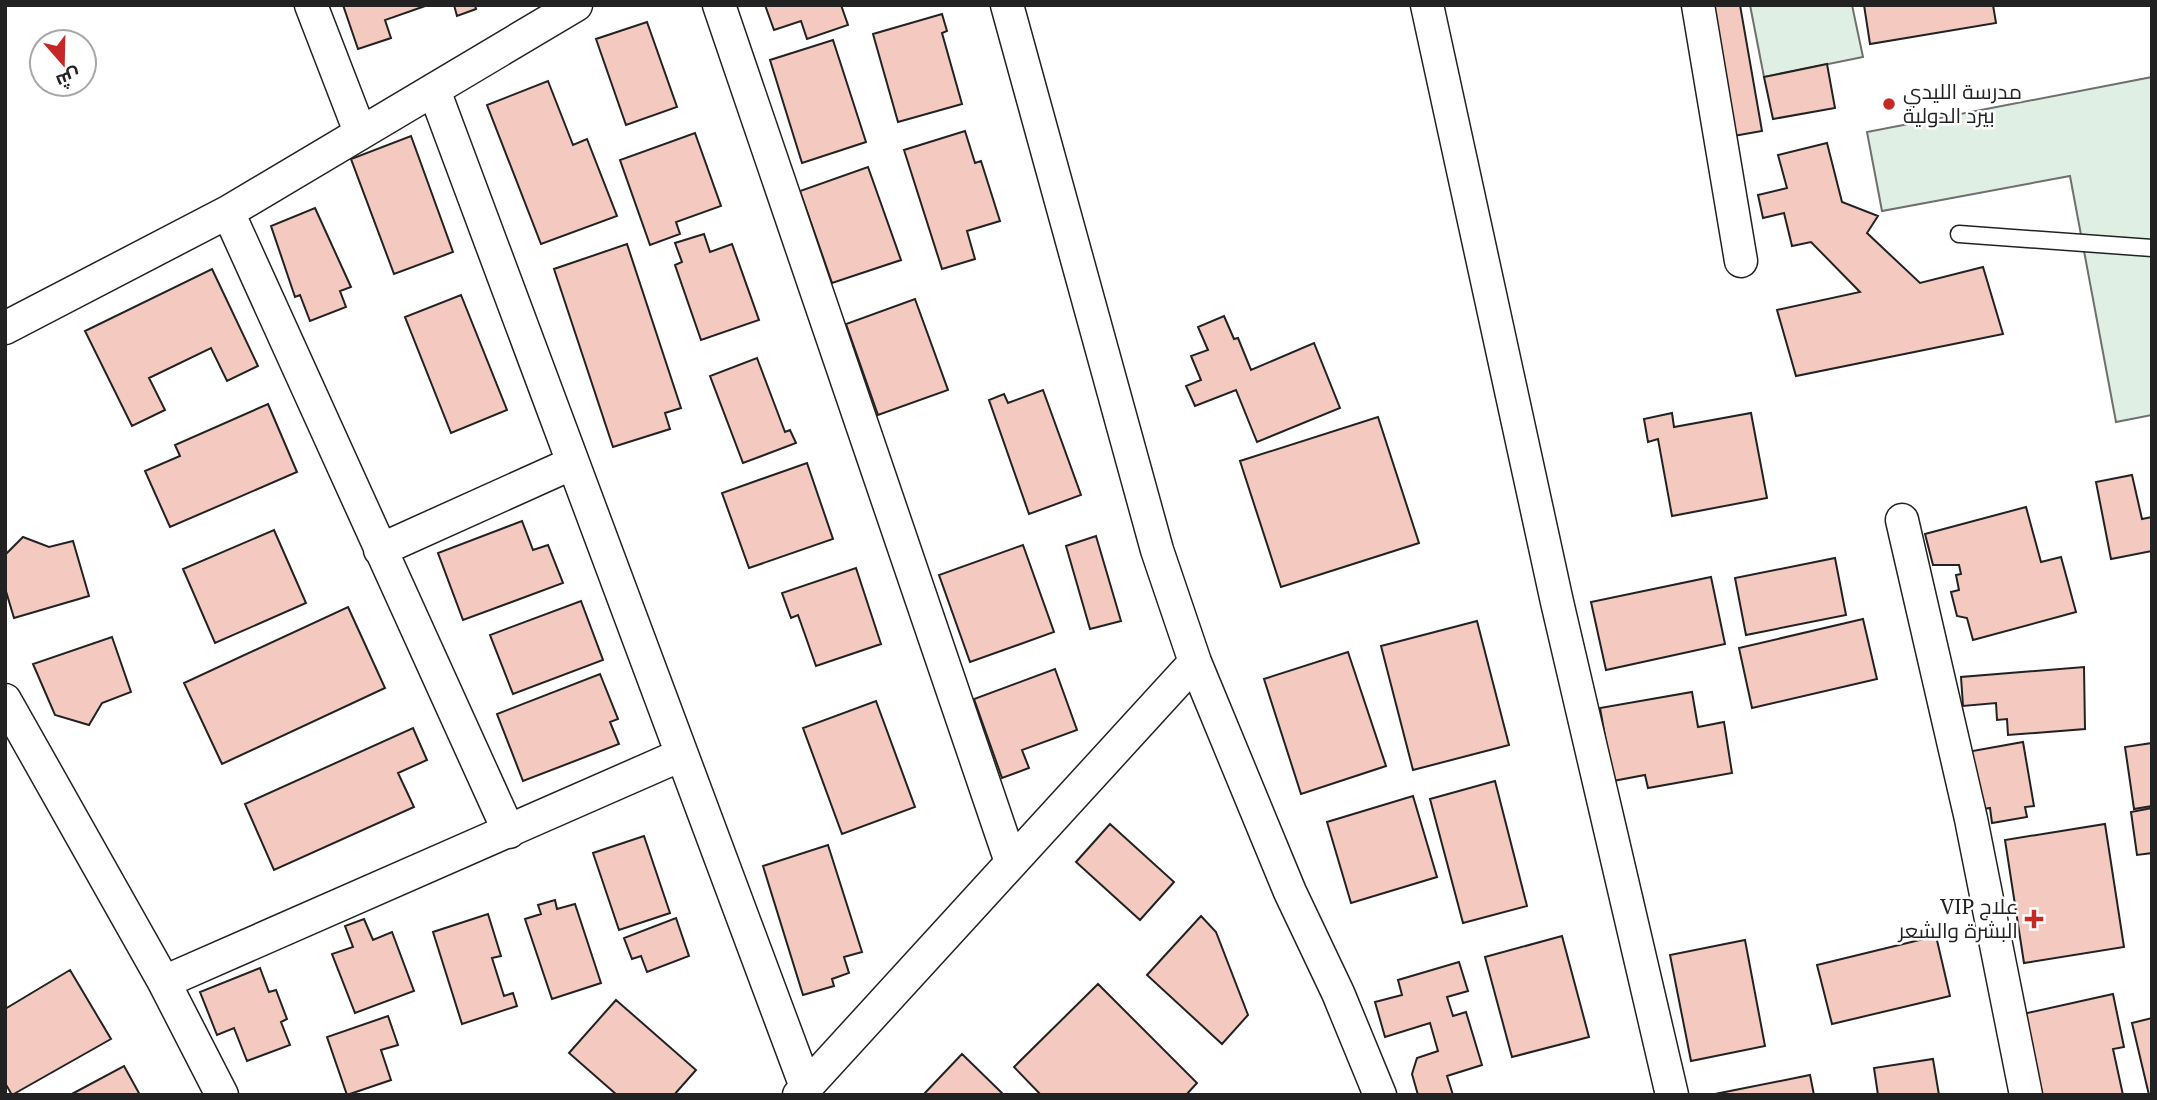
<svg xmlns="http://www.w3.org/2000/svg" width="2157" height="1100" viewBox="0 0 2157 1100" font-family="'PT Serif',Cairo,serif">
  <rect width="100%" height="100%" fill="#fff"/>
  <path fill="#e0efe3" stroke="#6f6f6f" stroke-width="2" d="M1750,5H1852L1863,57L1764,77Z
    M2152,77V415L2116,422L2070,176L1882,211L1867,132Z"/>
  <path fill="#f3c9c0" stroke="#222" stroke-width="2" d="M343,5H428L385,20L391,38L358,49Z
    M454,5H475L476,9L457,16Z
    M765,5H841L848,25L807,39L801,21L774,30Z
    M1701,5H1740L1762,131L1722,138Z
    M1864,5H1993L1996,23L1870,44Z
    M942,14L947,31L942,33L962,104L898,122L873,34Z
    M647,22L677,107L626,125L596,39Z
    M833,40L866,142L802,163L770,60Z
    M1827,64L1835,108L1773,119L1764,77Z
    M548,81L573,145L587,139L617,216L541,244L487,105Z
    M965,131L975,163L981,161L1000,221L967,231L975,259L942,269L904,150Z
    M695,133L721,206L676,222L680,234L650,245L620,160Z
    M411,136L453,252L394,274L351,159Z
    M1827,143L1842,202L1878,216L1867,233L1920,283L1983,267L2003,334L1796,376L1777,310L1860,292L1811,242L1792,246L1784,213L1763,218L1758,195L1787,188L1778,155Z
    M868,167L901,260L832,283L800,191Z
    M315,208L351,287L340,291L346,307L310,321L300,295L295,297L271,226Z
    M704,234L710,252L732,244L759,320L701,340L675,265L682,262L675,243Z
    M627,244L681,408L665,413L670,429L613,447L554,269Z
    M212,269L258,366L227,381L211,348L149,378L165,410L132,426L85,331Z
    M461,295L507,410L451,433L405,317Z
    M915,299L948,390L878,415L846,324Z
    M1224,316L1234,339L1238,338L1251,370L1314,343L1340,408L1257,442L1236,390L1195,406L1186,386L1201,380L1191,356L1208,350L1198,327Z
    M757,358L785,432L790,430L796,443L743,463L710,376Z
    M1043,390L1081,495L1029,514L989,400L1004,394L1008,403Z
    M268,404L297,472L170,527L145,471L180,456L175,445Z
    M1672,413L1674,427L1751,413L1767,498L1672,516L1658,439L1648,442L1644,419Z
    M1378,417L1419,543L1281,587L1240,461Z
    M807,463L833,539L749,568L722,493Z
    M2132,475L2142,519L2152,517V551L2111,559L2096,482Z
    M2026,507L2041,562L2061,557L2076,612L1973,640L1967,618L1957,616L1951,592L1959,590L1956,575L1961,574L1959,565H1933L1925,534Z
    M522,521L533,550L548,545L563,583L463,620L438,553Z
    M274,530L306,603L215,643L183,569Z
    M1096,536L1121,621L1090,629L1066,546Z
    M23,537L49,547L73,541L89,596L14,618L5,588V555Z
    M1023,545L1054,632L970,662L939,575Z
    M1835,558L1846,615L1746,635L1735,578Z
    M856,568L881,644L816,666L798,615L791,618L782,593Z
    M1711,577L1725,644L1606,670L1591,602Z
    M581,601L603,660L513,694L490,635Z
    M348,607L385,688L222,764L184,683Z
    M1863,619L1877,679L1752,708L1739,648Z
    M1477,621L1509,745L1413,770L1381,646Z
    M112,637L131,692L102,703L89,725L55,715L33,664Z
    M1348,652L1386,766L1301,794L1264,679Z
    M2084,667L2085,729L2008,735L2007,719L1997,720L1996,703L1963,706L1961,677Z
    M1055,669L1077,730L1022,750L1029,768L1002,778L974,699Z
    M600,674L618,719L610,722L619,744L523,781L497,714Z
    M1692,692L1698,727L1724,722L1732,773L1648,788L1645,775L1613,781L1600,708Z
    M876,701L915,807L842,834L803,728Z
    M413,728L427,760L398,773L414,807L274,870L245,804Z
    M2023,742L2034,806L2025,807L2027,817L1992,823L1990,808L1977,810L1967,752Z
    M2152,743V806L2134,809L2125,747Z
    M1495,781L1527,906L1463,923L1430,799Z
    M1413,796L1437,877L1351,903L1327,822Z
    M2152,808V853L2137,855L2131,812Z
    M1110,824L1174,882L1140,920L1076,862Z
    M2105,824L2124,947L2024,963L2005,840Z
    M644,836L670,913L619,930L593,853Z
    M828,845L862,952L844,957L849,973L832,979L834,986L803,995L763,866Z
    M555,900L557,909L575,904L601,983L552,999L525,919L541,914L538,905Z
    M488,914L501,956L492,958L504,996L513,993L517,1006L462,1024L433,932Z
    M1201,916L1216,932L1248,1015L1222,1044L1147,975Z
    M676,918L689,956L647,972L641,956L632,959L624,938Z
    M364,919L373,940L392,932L414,991L355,1013L332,954L353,947L345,926Z
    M1562,936L1589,1037L1512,1057L1485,957Z
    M1936,936L1950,996L1832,1024L1817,965Z
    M1745,940L1765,1046L1691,1061L1670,955Z
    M1459,962L1468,991L1447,997L1453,1016L1466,1012L1482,1065L1447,1076L1453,1095H1418L1412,1074L1417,1058L1438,1051L1430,1023L1385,1037L1375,1002L1402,995L1398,980Z
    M260,968L269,992L276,990L287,1019L281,1022L290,1045L247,1061L234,1028L217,1035L200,992Z
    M70,970L111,1039L12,1095L5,1083V1009Z
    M1098,984L1197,1083L1186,1095H1041L1014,1067Z
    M2113,994L2124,1047L2113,1049L2123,1095H2042L2023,1014Z
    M616,1000L696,1070L674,1095H617L569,1053Z
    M388,1016L398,1045L381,1050L391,1080L347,1095L327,1037Z
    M2152,1018V1095H2149L2132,1023Z
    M962,1054L1004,1095H923Z
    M1933,1059L1939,1095H1878L1874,1068Z
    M124,1066L140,1095H70Z
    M1810,1075L1814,1095H1710Z"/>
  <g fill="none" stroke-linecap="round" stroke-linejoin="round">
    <defs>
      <path id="lane" d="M1959,234L2152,248"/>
      <path id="street" d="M311,5L360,132
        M719,5L1011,862
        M1007,5L1157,550L1195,662L1290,892L1338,993L1380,1095
        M1427,5L1557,602L1672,1095
        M1698,5L1741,261
        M434,90L806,1087
        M228,212L509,832
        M5,328L228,212L576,5
        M1902,520L1971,819L2026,1095
        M380,550L573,463
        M5,700L164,982L222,1095
        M164,982L681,755
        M799,1095L1195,662"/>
    </defs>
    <use href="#lane" stroke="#222" stroke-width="19"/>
    <use href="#street" stroke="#222" stroke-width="35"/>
    <use href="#lane" stroke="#fff" stroke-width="16"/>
    <use href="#street" stroke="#fff" stroke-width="32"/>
  </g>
  <g fill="#c62828" stroke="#fff" stroke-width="2.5">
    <circle cx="1889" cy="104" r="7"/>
    <path d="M2030.5 908.5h7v7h7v7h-7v7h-7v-7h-7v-7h7z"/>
  </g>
  <g text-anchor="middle" stroke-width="5" stroke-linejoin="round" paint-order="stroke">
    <g font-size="21" fill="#222" stroke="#fff" text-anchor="start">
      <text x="1903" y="99">مدرسة الليدي<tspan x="1903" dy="24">بيرد الدولية</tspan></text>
      <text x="2018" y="914" text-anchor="end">VIP علاج<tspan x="2018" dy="24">البشرة والشعر</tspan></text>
    </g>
  </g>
  <rect width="2157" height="1100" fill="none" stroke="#222222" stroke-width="14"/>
  <g transform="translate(63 63) rotate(160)"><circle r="33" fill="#ffffff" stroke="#a7a7a7" stroke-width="2"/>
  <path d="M0-5L12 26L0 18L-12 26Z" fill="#c62828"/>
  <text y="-10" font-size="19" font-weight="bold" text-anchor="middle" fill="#222222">ش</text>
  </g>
</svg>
